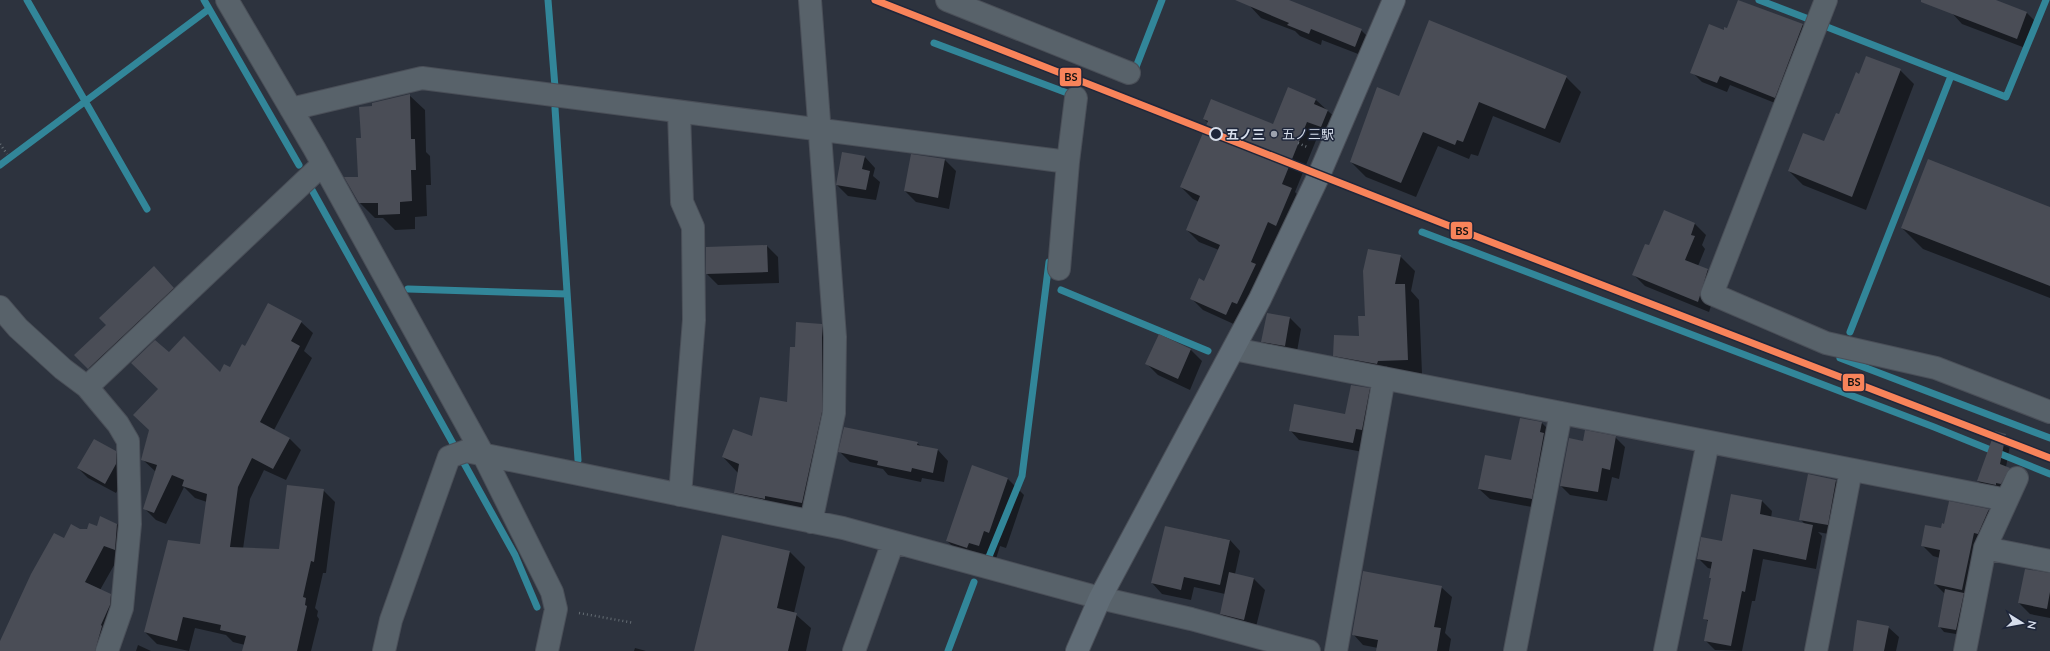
<svg xmlns="http://www.w3.org/2000/svg" width="2050" height="651" viewBox="0 0 2050 651" font-family="Lato,'Noto Sans JP',sans-serif">
  <rect width="100%" height="100%" fill="#2d333e"/>
  <path fill="#0007" d="M1252,0H1282L1361,30L1373,42L1366,57L1322,40L1321,45L1300,36L1295,31L1261,18L1250,6Z
    M1956,0H1993L2027,13L2038,24L2028,49L1962,24L1951,12Z
    M1739,1L1803,25L1813,35L1785,107L1730,85L1727,92L1702,82L1692,72L1724,31L1728,30Z
    M1900,70L1914,84L1866,210L1803,185L1789,171L1825,142L1860,75Z
    M1566,77L1581,92L1560,143L1493,116L1478,156L1471,154L1469,159L1438,146L1416,197L1366,177L1351,162L1399,97Z
    M409,95L425,110L426,152L430,156L431,185H426L427,216L415,217V229L395,230L383,218H375L360,203L359,178L362,139L373,107Z
    M1316,100L1340,122L1333,138L1319,133L1295,192L1303,201L1238,326L1203,310L1192,299L1205,282L1219,250L1199,242L1187,230L1199,202L1193,199L1181,187L1208,123L1204,119L1273,125Z
    M865,157L875,168L873,176L880,182L876,200L848,196L837,185Z
    M945,160L956,171L949,209L916,202L905,191Z
    M2050,208V298L1923,249L1902,228Z
    M1664,211L1695,224L1706,235L1702,245L1705,249L1698,266L1708,270L1719,281L1709,312L1645,286L1634,275L1650,247Z
    M767,246L778,257L779,283L718,285L707,274Z
    M1400,256L1415,271L1411,291L1419,300L1422,374L1392,375L1349,370L1334,355L1360,337L1366,317Z
    M165,279L184,300L100,380L89,368Z
    M1290,318L1301,329L1296,357L1274,353L1262,341Z
    M301,322L313,333L304,351L312,358L274,430L289,438L301,450L286,480L264,470L250,499L243,549L280,550L323,490L335,502L326,573H323L315,608L318,611L317,616L319,619L311,651H243L245,645L233,642L226,635L195,628L189,651L157,644L145,632L201,545L207,502L195,498L184,487L166,524L156,520L144,508L156,472L142,459L169,353L221,374L230,369L246,347Z
    M821,325L837,341L818,518L750,508L735,493L738,473L723,457L753,438L788,403L795,348Z
    M1159,336L1191,350L1202,361L1190,390L1158,375L1146,363Z
    M1369,389L1379,399L1363,452L1299,440L1290,430L1346,415Z
    M1542,423L1553,434L1542,509L1490,499L1479,489L1512,461Z
    M2005,435L2011,440L2006,467L2015,474L2001,490L1983,487L1978,481Z
    M1615,437L1625,447L1619,479L1612,477L1607,501L1570,495L1561,486L1584,442Z
    M917,443L922,447L938,450L948,461L944,482L922,478L921,482L888,475L883,469L850,462L840,452Z
    M115,452L126,462V475L116,493L88,478L78,468Z
    M1007,478L1024,495L1006,548L1000,546L995,562L964,557L947,541Z
    M1836,481L1847,493L1839,536L1818,532L1822,536L1816,569L1763,559L1755,601H1752L1742,651L1715,650L1705,640L1709,622L1704,618L1712,579L1710,577L1712,569L1708,568L1698,558L1723,542L1762,501L1772,511L1771,518L1805,524L1800,519Z
    M1949,502L1988,510L1999,521L1962,635L1944,632L1939,626L1945,594L1935,584L1940,558L1933,556L1922,545L1945,525Z
    M117,524L130,537L100,590L110,595L123,607L111,651H3L0,648V643L64,540L80,530Z
    M1166,527L1230,540L1240,551L1235,574L1254,579L1265,590L1255,631L1232,625L1221,614L1225,594L1194,587L1191,600L1162,594L1152,583Z
    M723,536L790,552L805,567L794,613L811,628L806,651H696Z
    M2050,574V618L2030,614L2019,603Z
    M1441,587L1452,597L1445,633L1451,639L1449,651H1377L1378,648L1363,645L1353,634Z
    M1888,627L1899,637L1896,651H1854Z
    M138,645L151,651H136Z
    M635,648L646,651H634Z"/>
  <g fill="none" stroke-linecap="round" stroke-linejoin="round">
    <path stroke="#328699" stroke-width="7" d="M27,0L147,209
      M204,0L299,165
      M548,0L555,87
      M1759,0L1806,18
      M1822,25L2006,97L2046,0
      M934,43L1070,94V100
      M1136,67L1162,0
      M555,108L578,460
      M0,165L209,9
      M312,190L515,555L537,607
      M1422,232L1934,427L2050,474
      M408,289L567,294
      M1061,290L1208,351
      M1850,332L1951,76
      M1840,358L2050,438
      M988,559L1022,476L1049,262
      M948,651L974,582"/>
  </g>
  <path fill="#4a4d56" d="M1235,0H1289L1362,29L1355,47L1311,29L1309,34L1287,25L1289,23Z
    M1738,0L1803,24L1775,98L1720,76L1717,83L1690,73L1709,24L1724,30V27L1727,28Z
    M1921,0H1996L2027,12L2017,39L1921,2Z
    M1429,20L1567,76L1545,129L1479,102L1463,142L1457,140L1455,145L1423,132L1401,183L1350,162L1377,87L1399,96Z
    M1866,56L1901,69L1852,197L1788,171L1803,133L1824,141L1836,113L1839,114L1856,72L1859,74Z
    M1288,87L1316,99L1314,104L1328,110L1321,127L1307,122L1282,184L1292,188L1276,226L1268,222L1251,262L1256,264L1237,304L1232,302L1226,315L1190,299L1199,278L1204,281L1220,245L1186,230L1200,196L1180,187L1208,121L1203,119L1211,99L1273,124Z
    M410,94L411,139H415L416,170H411L412,201L400,202V214L378,215V203H359L344,177H358L356,138H361L359,107L372,106V103Z
    M842,152L865,156L862,169L870,171L866,190L836,185Z
    M911,154L945,159L938,198L904,191Z
    M1928,159L2050,207V286L1901,228Z
    M1664,210L1695,223L1691,235L1695,236L1685,260L1708,269L1698,302L1632,275L1645,244L1649,245Z
    M767,245L768,272L706,274V247Z
    M1368,249L1401,255L1395,284H1405L1408,360L1378,361L1377,364L1333,356L1334,335L1359,336L1358,316H1365L1363,271Z
    M154,266L174,288L88,369L74,355L106,325L99,318Z
    M268,303L302,321L291,341L300,346L260,422L290,438L273,469L252,458L238,487L230,547L279,549L287,485L324,489L314,562L311,561L303,597L306,598L305,605L307,606L297,651H242L246,636L220,630L221,625L183,617L177,641L144,632L168,540L200,544L207,494L182,486L184,480L172,475L154,513L143,509L157,465L141,460L149,430L133,415L158,389L131,363L155,340L169,352L184,336L220,372L224,364L230,367L242,344L245,346Z
    M1267,313L1290,317L1285,346L1261,342Z
    M796,322L822,324V412L802,503L765,496V499L734,493L739,464L722,457L733,429L752,436L760,397L787,402L790,347H795Z
    M1159,334L1191,349L1178,379L1145,364Z
    M1351,385L1370,388L1362,430L1356,429L1353,443L1289,431L1294,404L1345,414Z
    M1520,418L1542,422L1540,432L1544,433L1532,499L1478,489L1485,455L1511,460Z
    M844,427L918,442L917,445L938,449L933,473L912,468L911,472L877,465L878,461L838,452Z
    M1585,430L1616,436L1610,470L1602,468L1598,492L1560,486L1569,438L1583,441Z
    M1995,431L2006,434L2000,464L2010,468L2001,484L1996,483V485L1977,481Z
    M94,439L116,451V464L105,484L77,468Z
    M972,465L1008,478L989,533L984,531L979,546L969,543L967,548L946,541Z
    M1808,474L1836,480L1828,525L1799,520Z
    M1731,494L1762,500L1760,514L1813,525L1806,560L1753,549L1745,592L1742,591L1731,646L1704,641L1708,620L1703,619L1711,578H1709L1712,562L1697,559L1701,537L1722,541Z
    M1949,501L1989,509L1978,534L1974,533L1962,590L1934,584L1940,550L1921,546L1925,525L1941,528L1942,523L1944,524Z
    M100,516L117,524L115,550L104,546L85,582L111,594L110,605L101,625L102,626L95,651H0V641L31,574L54,533L64,538L71,524L80,529H87L89,523L97,526Z
    M1165,526L1230,540L1220,585L1184,577L1181,590L1151,583Z
    M722,535L790,551L777,608L797,613L788,651H694Z
    M2025,569L2050,573V592L2047,609L2018,603Z
    M1363,571L1442,586L1434,627L1441,628L1437,651H1376L1378,640L1352,635Z
    M1229,572L1254,578L1244,620L1220,614Z
    M1945,589L1964,593L1956,630L1938,627Z
    M1857,620L1889,626L1884,651H1853Z"/>
  <g fill="none" stroke-linecap="round" stroke-linejoin="round">
    <defs>
      <path id="street" d="M227,0L314,148L484,456L552,592L556,609L547,651
        M810,0L835,337L834,413L811,522
        M947,0L1129,73
        M1826,0L1712,294L1826,343L1936,368L2050,412
        M291,109L422,78L1068,162
        M679,112L682,202L693,227L694,320L680,495
        M1059,269L1068,162L1076,98
        M0,307L18,328L63,369L87,387L118,424L128,441L130,524L122,608L107,651
        M1234,349L2007,500
        M87,387L323,164
        M1985,548L2050,561
        M384,651L391,620L449,457L466,451L843,528L1100,598L1191,619L1309,651
        M854,651L893,542
        M1336,651L1384,378
        M1515,651L1561,413
        M1665,651L1708,442
        M1816,651L1851,470
        M1965,651L1985,548L2017,478"/>
      <path id="secondary" d="M1077,651L1100,598L1260,299L1319,175L1394,0"/>
    </defs>
    <use href="#street" stroke="#4a4f58" stroke-width="24"/>
    <use href="#secondary" stroke="#4a4f58" stroke-width="24"/>
    <path stroke="#656d74" stroke-width="2.5" stroke-dasharray="1 3" stroke-linecap="butt" d="M1298,143L1307,147
      M0,144L7,154
      M579,613L634,623"/>
    <use href="#street" stroke="#58626a" stroke-width="22"/>
    <use href="#secondary" stroke="#606c76" stroke-width="22"/>
    <defs>
      <path id="rail-1" d="M875,0L1447,225L2050,458"/>
    </defs>
    <use href="#rail-1" stroke="#1e263a" stroke-width="10"/>
    <use href="#rail-1" stroke="#f8835a" stroke-width="7"/>
  </g>
  <circle fill="#1e263a" stroke="#d7deeb" stroke-width="2" cx="1216" cy="134" r="6"/>
  <circle fill="#9ca2ae" stroke="#1e263a" stroke-width="1.5" cx="1274" cy="134" r="4"/>
  <g text-anchor="middle" stroke-width="3" stroke-linejoin="round" paint-order="stroke">
    <g font-size="13" font-weight="bold" fill="#d7deeb" stroke="#1e263a" text-anchor="start">
      <text x="1226" y="139">五ノ三</text>
    </g>
    <g font-size="13" fill="#d7deeb" stroke="#1e263a" text-anchor="start">
      <text x="1282" y="139">五ノ三駅</text>
    </g>
  </g>
  <g stroke="#1e263a" stroke-width="1.5">
    <rect x="1059" y="67" width="23" height="20" rx="4" fill="#f8835a"/>
    <rect x="1450" y="221" width="23" height="19" rx="4" fill="#f8835a"/>
    <rect x="1842" y="373" width="23" height="19" rx="4" fill="#f8835a"/>
  </g>
  <g font-size="11" text-anchor="middle" font-weight="bold" fill="#111">
    <text x="1071" y="81">BS</text>
    <text x="1462" y="235">BS</text>
    <text x="1854" y="386">BS</text>
  </g>
  <g transform="translate(2022 623) rotate(101)" stroke="#1e263a" stroke-width="3" paint-order="stroke">
  <path d="M0-3L7 15L0 10L-7 15Z" fill="#d7deeb"/>
  <text y="-6" font-size="11" font-weight="bold" text-anchor="middle" fill="#d7deeb">N</text>
  </g>
</svg>
